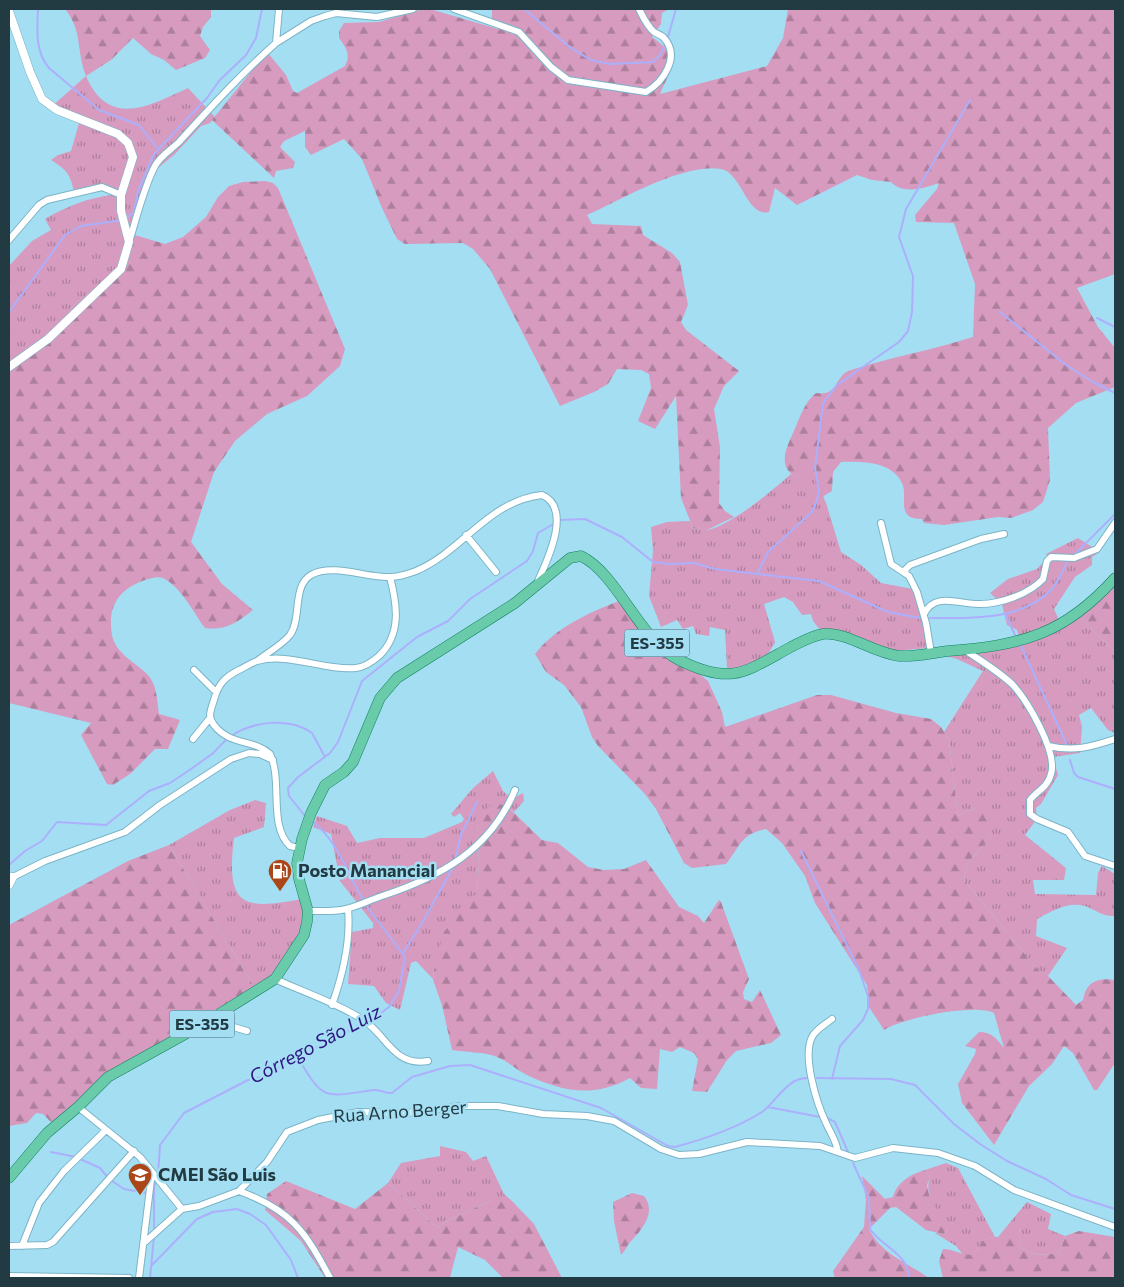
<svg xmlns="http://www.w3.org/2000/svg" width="1124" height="1287" viewBox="0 0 1124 1287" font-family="Commissioner,sans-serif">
  <defs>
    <pattern id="grass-tufts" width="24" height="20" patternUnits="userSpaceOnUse" patternTransform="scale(1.25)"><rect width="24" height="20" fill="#d69bbf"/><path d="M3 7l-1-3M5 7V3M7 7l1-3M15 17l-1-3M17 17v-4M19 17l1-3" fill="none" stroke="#ad7f9d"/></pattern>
    <pattern id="forest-firs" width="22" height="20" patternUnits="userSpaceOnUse" patternTransform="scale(1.25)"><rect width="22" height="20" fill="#d69bbf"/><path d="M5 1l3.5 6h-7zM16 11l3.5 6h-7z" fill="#ad7f9d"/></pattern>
  </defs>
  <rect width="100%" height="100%" fill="#a4def3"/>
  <path fill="url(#grass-tufts)" d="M86,76C109,129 149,106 188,88L215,117L210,123L201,126L175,154L158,168L151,183L132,241L127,264L74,305L59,329L9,370V266L32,241L51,230L45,219C65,207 90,197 113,195L103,188L74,193C71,175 67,170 51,160L58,155L71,151L79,123L51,107Z
    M812,469L826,503L841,552L861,565L881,583L913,589L922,613L928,648L894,651L821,631L813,621L811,614L802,615L793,602L784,597L764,604L775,642C763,666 755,664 731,669L727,668L725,630L710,627L709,636L696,634L693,626L683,629L677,620L661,627L649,596L653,551L651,527L667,522L690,521L693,528C698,529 703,531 708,530C731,525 772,491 791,474L797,478Z
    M1078,538L1100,552L1092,557V565L1075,577L1054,609L1059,620L1019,637L1017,630L1007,625L1002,604L990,593L1008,579L1037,569L1048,557L1046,554Z
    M1078,615L1115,652V733L1108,730L1091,708L1079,715L1082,727L1080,753L1053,757L1058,775L1041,804L1036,808L1037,819L1025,835L1066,868L1064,880H1033L1035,894L1096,895L1098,873L1102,866L1115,874V916C1103,917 1096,910 1085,906C1068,901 1052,911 1037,919L1036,936L1067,948L1048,976L1038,970L964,880L967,864L992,835L978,807L958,816L949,740L944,732L983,671L957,659L940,654L1012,645Z
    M493,771L503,791L512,799L523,793L524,801L514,812L507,806L477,824L479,865L477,892L434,970L433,979L416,961L411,963L400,1010L386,1003L374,986L348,984L352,932L373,928V923L340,881L331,834L313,827L317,816L347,826L357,843L380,838H424L462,822L464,819L460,813L454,817L451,814L473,788Z
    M255,800L266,803L264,827L234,838C225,910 245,910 307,898V922L271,977L254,987L169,845L230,810Z
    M440,1146L466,1152L473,1161L486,1156L504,1194L511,1200H492L445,1222L438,1228L388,1183L401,1163L440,1156Z
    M946,1163L958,1168L995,1237C982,1237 980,1248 973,1255L964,1256L956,1246L935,1233L943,1234L948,1230C939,1215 923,1195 930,1177L925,1170Z
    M1027,1202L1051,1214L1048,1229L1065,1236L1060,1252C1045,1256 1033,1256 1020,1247V1230L1012,1220Z"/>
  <path fill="url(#forest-firs)" d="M65,9H211V17L203,27L200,36L210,50L205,58L176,70L164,60L151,54L133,38L111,60L86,76C76,51 83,31 65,9Z
    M423,9H430L498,29L492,20V9H669L662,13L661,24L652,37C685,61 672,64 660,94L767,66L783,38L788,9H1115V274L1077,288L1098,327L1115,348V387L1076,403L1048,428L1050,480L1043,502L1033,510L1011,518L998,517L944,525L924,523L922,519C893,519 910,495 901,481C890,461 860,461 841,462L833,472L832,491L822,497L812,470L797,478C774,465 789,444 796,426C801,414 805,402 816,393C839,397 834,375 851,370C891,357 933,350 973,337L975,284L954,223L916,222L915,215L937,189L939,183C925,188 903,195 891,182L872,180L857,175L797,205L775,188L769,212C747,218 742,173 721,169C685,162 620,200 587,215L592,224L641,226L643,235L672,253L680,262L688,305L681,322L686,330L739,371L724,386L714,409L720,447L719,503L725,511L734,517L705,531L693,528L681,498L676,396L655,429L638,421L651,388L649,374L641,370L617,369L608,384L594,392L560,406L490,269L473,249L463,243L405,244L397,239L382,208L362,159L344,139L311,155L305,147V131L284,141L280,147L295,162L293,168L276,171L274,178L212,120L267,52L286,75L293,91L297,93L345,66C351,54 346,48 339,38V31L344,23L379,22Z
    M265,181L273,183L278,188L345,349L340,366L307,396L267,414L235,441L214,472L191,542L222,584L253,610C238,622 225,631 205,628C193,612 182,588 163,578C158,576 151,578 145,580C119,589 107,606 112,635C116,654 135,662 147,674C157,684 157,700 159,714L180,720L168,749H155L130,774L113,785L107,784L81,735L91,723L9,703V370L59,329L74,305L127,264L135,235L165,244L183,237L206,217L218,197L229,186L243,182Z
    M1115,583V652L1078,615Z
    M619,601L638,625L708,681L722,712L725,727L817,695H831L896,713L931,719L941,727L949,740L958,816L978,807H984L992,835L967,864L964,880L1038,970L1048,976L1076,1005L1083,1000C1086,982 1097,977 1115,980V1063L1097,1090H1094L1073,1053L1064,1046L1052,1064L1029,1086L994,1145L962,1103L958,1084L975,1054L976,1049L965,1046L979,1032C992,1032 997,1039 1004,1048L994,1013C975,1003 902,1018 884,1030L869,1007L867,985L815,903L805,876L782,843L766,829C740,834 740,847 726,864L692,868L684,863L656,809L645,794L598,746L592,737L581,707L564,685L546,672L535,654C555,628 588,613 619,601Z
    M498,804L507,806L542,840L558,843L588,867L604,870L624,869L646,860L679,907L698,916L704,923L719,900L721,902L749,979L743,992L744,999L752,1002L760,990L781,1035L771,1043L736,1051L727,1060L707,1092L692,1091L698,1059L694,1053L680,1047L672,1052L660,1049L657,1089L641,1088L630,1078C594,1098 563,1092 527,1075C516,1070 508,1061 497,1057C486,1052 464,1052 452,1050L442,1005L433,980L434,970L444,932L477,892L479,865L477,824L482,814L489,806Z
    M169,845L254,987L114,1070L52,1123L43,1114L36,1113L27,1123L9,1126V925L128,861Z
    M925,1170L930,1177L927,1185L929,1195L948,1230L943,1234L926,1230L896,1207L890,1208L869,1229C881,1254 908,1263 929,1278H835L833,1271L864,1227L866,1200L862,1176L885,1199L893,1197C897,1182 911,1174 925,1170Z
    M286,1181L355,1209L388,1183L438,1228L445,1222L492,1200H511L534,1224L562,1278H503L485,1260L458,1247L450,1278H325L301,1241L265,1210L267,1194Z
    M632,1193L644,1196C656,1211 644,1227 633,1239C628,1243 626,1250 621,1255L614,1221L613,1202Z
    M1012,1220C1023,1227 1019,1235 1020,1247C1033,1256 1044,1256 1060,1252L1065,1236L1079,1231L1115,1237V1278H943L939,1261L943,1249C955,1249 962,1256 973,1255C983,1245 979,1237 998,1237Z"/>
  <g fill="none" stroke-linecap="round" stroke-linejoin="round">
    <path stroke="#acb0fc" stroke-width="2" d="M38,9C37,30 35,51 49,68L99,110L139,125L158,149
      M524,9L571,48L591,60L610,64L653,62L661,54L665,44
      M667,40L676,9
      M126,218L134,212L138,191L154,154L207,98L219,81L246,55L256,38L262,9
      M9,312L65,235L81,226L122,220
      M1000,312L1066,365L1093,382L1115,393
      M1097,318L1115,327
      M1075,554L1115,514
      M757,574L768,552L812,512L817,500L819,491L815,468L823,403L837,385L899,342L908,331L912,312L913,276L899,237L906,209L970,100
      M1005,614L1016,637
      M930,618C971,618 1022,621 1052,589C1058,581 1063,571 1067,562
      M1021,646L1067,745
      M231,736C253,721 290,717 312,733L325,757
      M1070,760L1074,773L1078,777L1115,789
      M305,816L289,796L288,788L298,777L330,753L338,742L362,681L417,637L448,621L470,599L527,561L533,551L538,533L560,520L585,519L622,537L653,562L669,564L694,563L715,569L819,581L888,612L920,618
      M313,822C339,842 347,874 364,901
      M801,851L859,970L868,996V1009L863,1020L840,1046L832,1079
      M455,860L461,835L477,802
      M9,865L25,851L42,841L57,822L106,825L149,791L170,783L191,769L212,754L227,739
      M403,953L421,925L453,867
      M297,1056C324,1102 323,1097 374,1090C380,1089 386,1094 392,1093L412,1077L450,1066L470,1065L601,1108L668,1146L675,1147C705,1139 735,1129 762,1112C775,1103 788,1077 807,1078
      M817,1078L891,1079L915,1085L954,1124L980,1144L1007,1161L1046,1179L1071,1195L1115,1209
      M768,1107L820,1117
      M827,1118L835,1122L848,1152
      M51,1152L76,1157
      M80,1159L100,1168L109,1179L124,1189L147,1193
      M853,1163L869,1198L870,1229C882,1247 908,1253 909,1278
      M158,1175L160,1145L184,1113L248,1080L261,1077L381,1013L389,1007L399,991L405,957L366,905
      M154,1232V1188L156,1179
      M151,1266L197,1219L213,1212L237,1209L250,1214L266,1225L291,1260L298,1278
      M150,1278L154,1237"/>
    <defs>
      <path id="minor" d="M454,9L519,32L551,67L568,80L646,92C663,82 681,57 664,38C662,35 657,34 654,32C647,26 643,17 639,9
        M276,43L311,21L325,16L336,13L377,17L413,9
        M9,240L39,205L47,200L102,187L121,195
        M129,242C137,217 143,189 155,166C160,156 171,150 179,142C210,108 241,74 276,43L279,9
        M881,523L891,564L909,576L917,592L926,623L931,653
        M466,535L496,572
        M906,574L905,570L910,565L981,539L1004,534
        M924,614C935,591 961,605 980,604C1001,604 1029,594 1043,579L1047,561L1051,557L1074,558L1097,549L1115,523
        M965,650C981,661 998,671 1012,684C1027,700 1058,752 1051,774C1048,787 1037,791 1030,800V814L1037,819L1068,832L1085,856L1115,866
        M257,661C267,653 282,645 290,635C302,618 292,586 311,575C332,563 367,578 390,577C398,577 408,574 416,571C463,551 488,501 542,495C573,508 547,561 538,581
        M194,670L216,692
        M193,739L210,718
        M1048,746C1075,752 1090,747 1115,739
        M299,848L290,846C268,826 283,780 270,754C254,739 230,746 214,725C207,717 211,709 214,700C218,684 225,677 239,670C245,667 251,663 257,661C289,652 323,671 356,668C365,667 372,662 379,656C402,634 397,604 390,577
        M13,877L45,861L125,832L160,805L231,759L249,753L260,754L273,760
        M308,911C321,911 334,912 346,909C358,906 370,900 382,896C440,877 490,850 515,790
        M275,979C301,991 344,1006 366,1022C387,1037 395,1067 428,1061
        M332,1005C343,974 351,942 348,909
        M832,1019C826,1024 816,1029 812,1037C802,1057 817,1104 826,1123C831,1134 836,1140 838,1152
        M210,1020L247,1031
        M78,1107L140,1157L182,1209L199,1206L239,1191L267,1162L287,1132L318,1120L358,1112L407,1113L461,1106H498L543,1114L587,1116L614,1121L661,1149L679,1155L699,1154L747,1142L820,1146L855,1158L893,1148L938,1153L975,1166L1014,1190L1115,1227
        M239,1191C291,1210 305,1231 330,1278
        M145,1242L182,1209
        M9,1246L47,1245L53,1242L134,1151
        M22,1246L39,1203L64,1171L105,1131
        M9,1276L129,1278
        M139,1278L152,1172"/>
      <path id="tertiary" d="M9,11L30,72L42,99L57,110L118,134L128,143L133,157L121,195V211L129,242L121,269L48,339L9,367
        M9,877H13L9,885"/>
      <path id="primary" d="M9,1178L47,1133L78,1107L108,1077L200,1026L275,979L304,935L307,922L308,911L299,879L297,863L302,839L311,813L325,785L344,772L353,762L380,698L397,678L515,603L570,558L581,556C618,574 639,640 679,660C732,686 745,672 791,647C801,642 811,636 823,634C848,632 873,653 899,656C915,657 932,653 948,651C1022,645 1064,635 1115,578"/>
    </defs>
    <use href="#minor" stroke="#7bb4c7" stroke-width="8"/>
    <use href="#tertiary" stroke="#7bb4c7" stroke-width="9"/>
    <use href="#primary" stroke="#108261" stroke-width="11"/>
    <use href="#minor" stroke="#fff" stroke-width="6"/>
    <use href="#tertiary" stroke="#fff" stroke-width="8"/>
    <use href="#primary" stroke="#6acbaa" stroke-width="10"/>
  </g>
  <defs>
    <symbol id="fuel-pin" viewBox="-11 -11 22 30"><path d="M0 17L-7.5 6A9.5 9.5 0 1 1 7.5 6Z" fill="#ab4619" stroke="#a4def3"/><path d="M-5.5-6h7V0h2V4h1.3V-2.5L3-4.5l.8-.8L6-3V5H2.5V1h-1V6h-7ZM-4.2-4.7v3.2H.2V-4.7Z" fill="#fff"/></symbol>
    <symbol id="school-pin" viewBox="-11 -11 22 30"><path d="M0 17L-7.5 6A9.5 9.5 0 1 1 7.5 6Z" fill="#ab4619" stroke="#a4def3"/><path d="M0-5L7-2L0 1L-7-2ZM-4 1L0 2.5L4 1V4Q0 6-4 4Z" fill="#fff"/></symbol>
  </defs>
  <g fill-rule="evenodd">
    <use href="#fuel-pin" x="266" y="857" width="28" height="38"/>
    <use href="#school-pin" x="126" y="1161" width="28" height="38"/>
  </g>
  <g text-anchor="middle" stroke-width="5" stroke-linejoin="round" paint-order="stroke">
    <g fill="#a4def3" stroke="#496b77" stroke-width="1">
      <rect x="624.5" y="629.5" width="65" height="27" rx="4"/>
      <rect x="169.5" y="1010.5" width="65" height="27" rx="4"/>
    </g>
    <g font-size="16" font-weight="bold" fill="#223a42">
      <text x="657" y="649">ES-355</text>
      <text x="202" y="1030">ES-355</text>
    </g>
    <g font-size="18" font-weight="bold" fill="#223a42" stroke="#a4def3" text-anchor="start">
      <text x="298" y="877">Posto Manancial</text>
      <text x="158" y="1181">CMEI São Luis</text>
    </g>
    <g font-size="18" fill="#223a42" stroke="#a4def3">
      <text transform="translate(400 1112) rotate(-4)" y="6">Rua Arno Berger</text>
    </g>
    <g font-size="19" font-style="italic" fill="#2d1683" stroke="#a4def3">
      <text transform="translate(315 1044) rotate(-28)" y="7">Córrego São Luiz</text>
    </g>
  </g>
  <rect width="1124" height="1287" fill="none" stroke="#223a42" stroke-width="20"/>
</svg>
